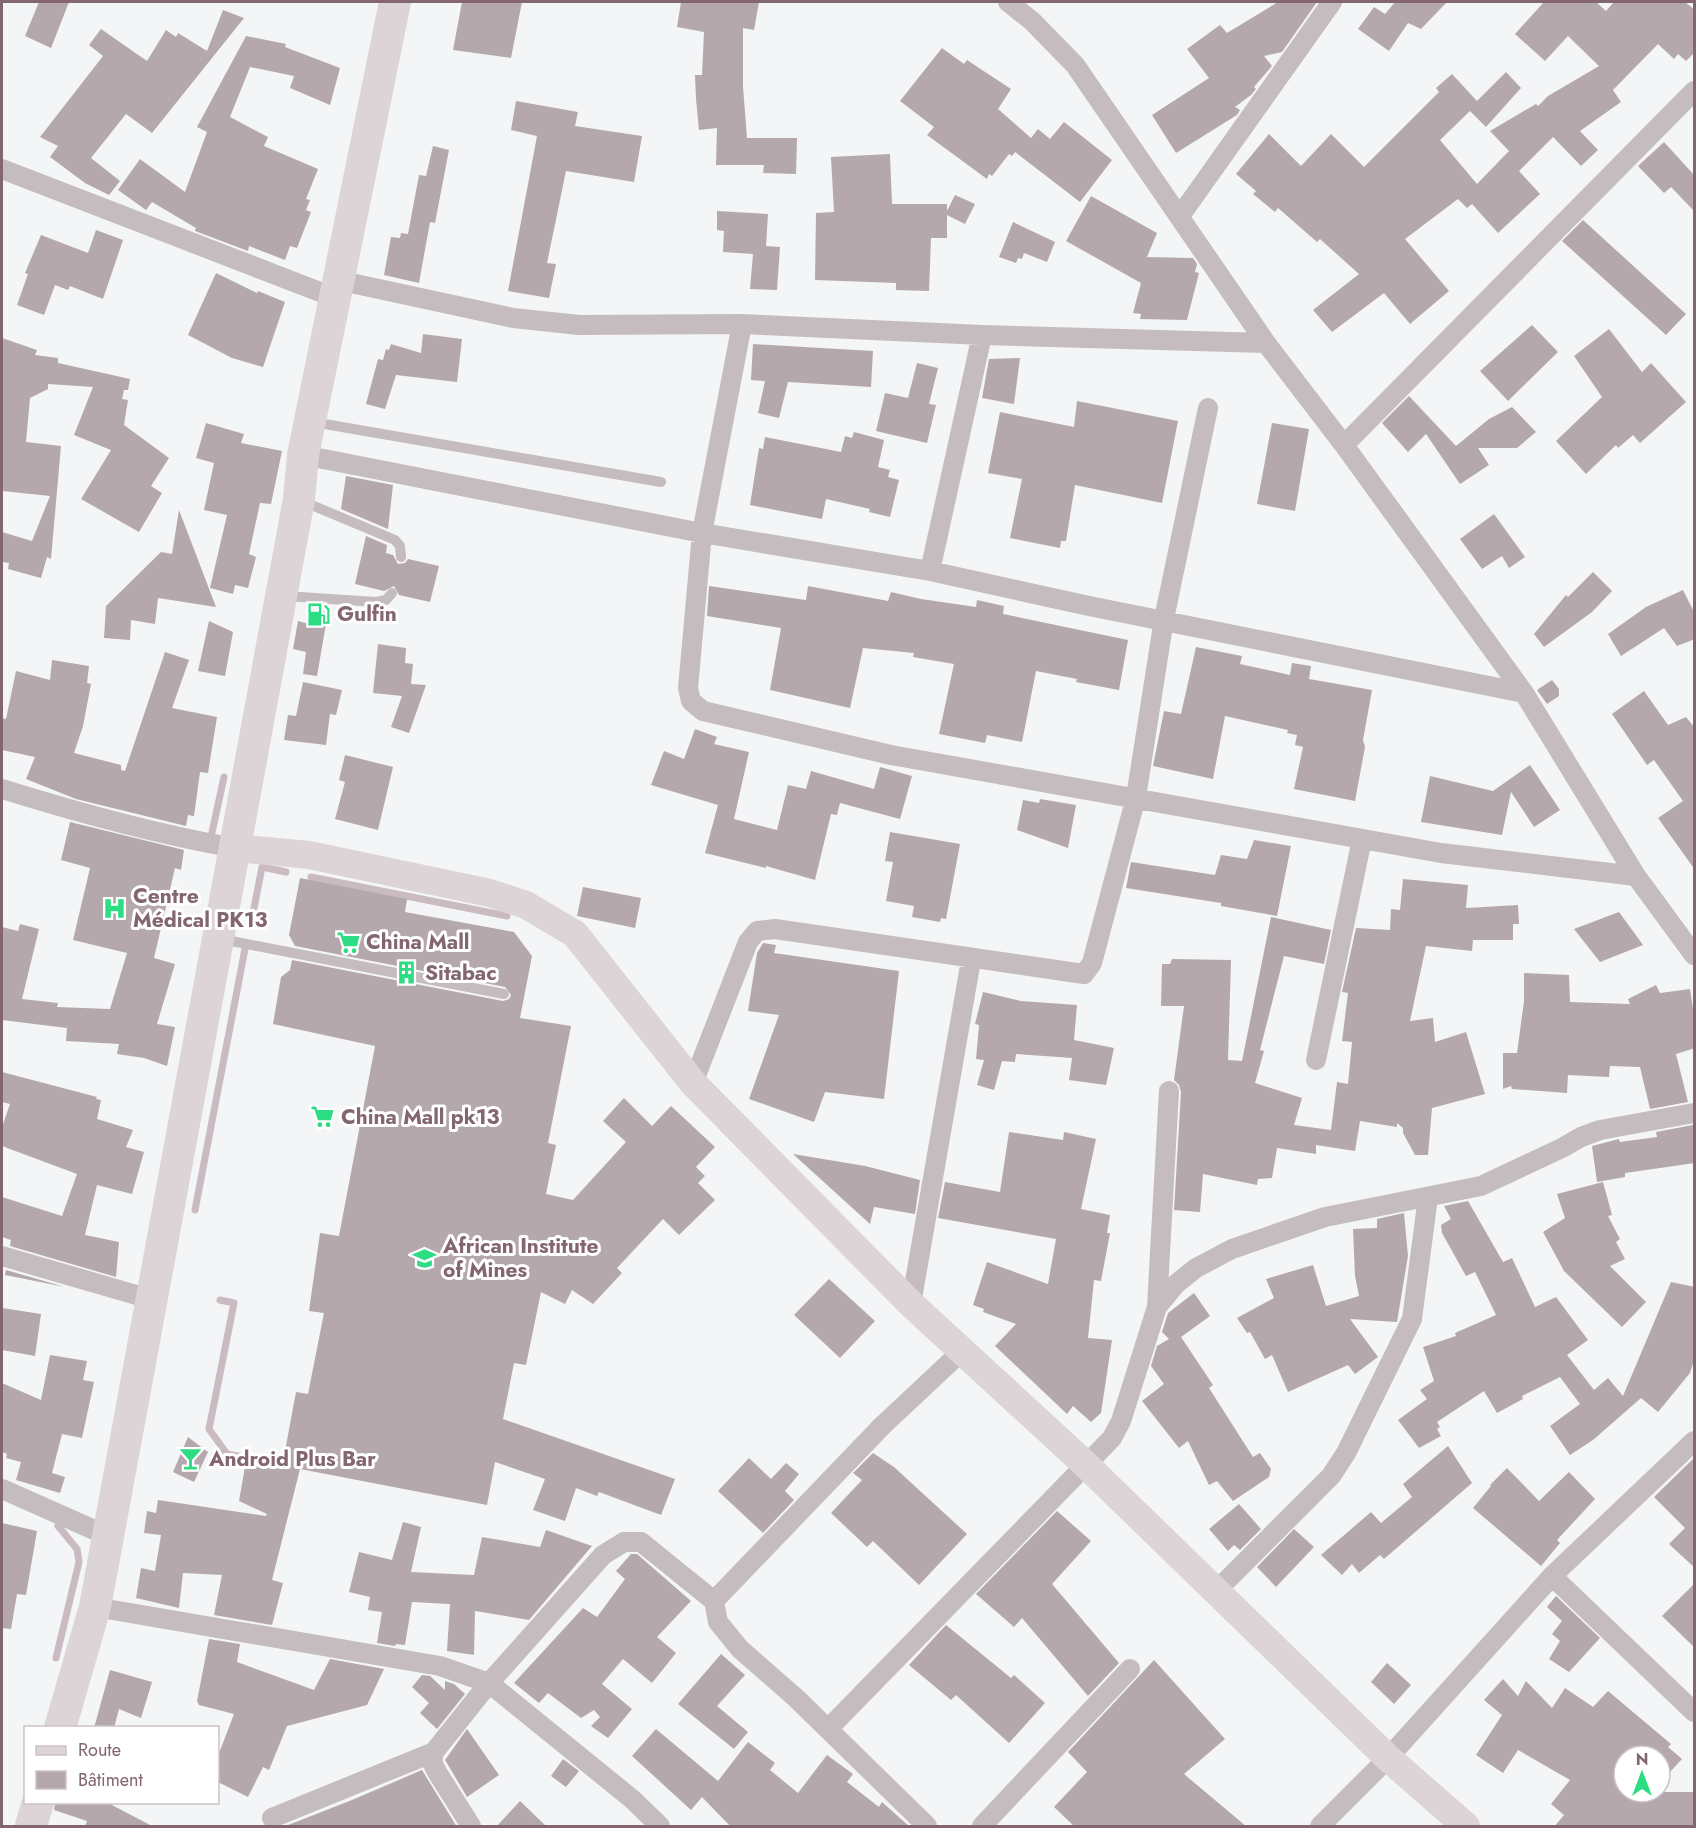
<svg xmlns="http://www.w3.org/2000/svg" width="1696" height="1828" viewBox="0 0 1696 1828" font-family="Jost,sans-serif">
  <rect width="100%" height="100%" fill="#f3f5f6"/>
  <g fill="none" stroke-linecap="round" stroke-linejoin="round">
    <path stroke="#cabac1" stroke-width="7" d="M211,837L224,777
      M311,877L507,916
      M254,908L262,867L286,872
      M195,1210L245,949
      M220,1300L234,1303L209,1429L227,1454L291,1466
      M56,1658L79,1562L77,1549L58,1526"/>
  </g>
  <path fill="#b5a8ad" d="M39,2H69L51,48L25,36Z
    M462,2H522L511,58L453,50Z
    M681,2H759L754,30L743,28V87L747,138H797L796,174L763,173L764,165H716L717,128L699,130L696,99L695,75H702L704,32L677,27Z
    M1278,2H1317L1282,52L1264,56L1272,66L1254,87L1256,89L1251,95L1235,107L1240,110L1237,115L1176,153L1152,115L1209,78L1187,49L1220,25L1227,33Z
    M1395,2H1447L1421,29L1408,23L1389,51L1358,29L1374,7L1385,14Z
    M1544,2H1596L1606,11L1614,2H1685L1695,10V52L1686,61L1678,54L1674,59L1658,44L1613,90L1621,102L1580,131L1598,150L1581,166L1553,137L1519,171L1540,194L1498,233L1472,204L1467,208L1458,199L1405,239L1449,291L1410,324L1384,293L1332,332L1313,310L1359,274L1320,239L1317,242L1278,208L1275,212L1253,194L1256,191L1236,174L1269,134L1301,166L1331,134L1364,167L1439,92L1436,88L1452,74L1477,101L1506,72L1521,88L1486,127L1470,111L1440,140L1477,184L1509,151L1490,131L1536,104L1538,106L1548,96L1599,66L1568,36L1545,61L1515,34Z
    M223,10L244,18L152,133L126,114L91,158L120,181L109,195L85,183L50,157L58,146L40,137L103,56L89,45L101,29L147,61L166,30L176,37L178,33L207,51Z
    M246,36L286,44L285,47L340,68L330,105L290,88L294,76L250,67L230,117L268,137L264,146L318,169L306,199L310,200L306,210L311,212L297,248L290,246L285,260L249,246L248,251L195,231L196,228L152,202L146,210L118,190L140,159L185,192L207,132L197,127Z
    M942,48L964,64L967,60L1011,89L998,109L1031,138L1038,129L1050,139L1064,122L1112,160L1080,202L1015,152L1012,156L1009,154L992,176L989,174L987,179L927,135L934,127L900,101Z
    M516,101L578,112L575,126L642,136L634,182L566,171L547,263L556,264L549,298L508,291L537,136L511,130Z
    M1664,142L1695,176V212L1671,187L1664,193L1638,166Z
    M433,146L449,150L435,223L430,222L419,283L384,275L391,237L400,238L401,233L408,234L419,175L426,176Z
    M890,154L892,204H947V211L955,195L975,204L965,224L947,215V238H931L929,291L896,290V283L815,280L816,213L834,212L831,157Z
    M1091,196L1157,233L1147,257L1193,258L1197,264L1195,272L1199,273L1187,320L1140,319L1141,314L1133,313L1141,283L1066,241Z
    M717,211L768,214L766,246L780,247L777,290L750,289L753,254L723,252L724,231L717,230Z
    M1583,220L1686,314L1666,335L1562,241Z
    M1013,222L1055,242L1047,262L1024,253L1022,259L1018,258L1016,263L999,257Z
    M96,230L123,240L103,299L70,286L68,290L55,285L44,315L17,305L28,274L25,273L41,235L88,253Z
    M216,273L257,293L258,291L285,302L263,367L232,358L188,335Z
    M1532,325L1558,352L1508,401L1480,371Z
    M1609,329L1642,372L1651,363L1686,402L1640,443L1633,435L1618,448L1616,445L1586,474L1556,441L1602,397L1574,356Z
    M423,334L462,339L457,382L396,375L385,409L366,404L378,359L383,360L386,349L389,350L391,344L421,353Z
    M2,338L37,350L35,355L58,358V363L130,379L128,390H124L122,399L128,400L124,425L169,458L151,486L162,493L139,532L81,499L111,450L74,435L93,387L48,384V389L30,398L26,442L61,446L51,559L47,557L41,578L8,569L9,563L2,562V532L32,541L50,496L2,491Z
    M753,344L873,351L871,387L788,382L779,418L758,413L765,381L751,380Z
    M1020,358L1014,404L982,398L989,359Z
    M917,363L938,368L929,404L936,405L927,443L876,431L885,393L908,398Z
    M1409,396L1456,446L1489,419L1512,407L1536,432L1517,448H1478L1489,465L1460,484L1426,434L1408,452L1382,423Z
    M1077,401L1178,421L1162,503L1075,485L1066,541H1061L1060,548L1010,538L1022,479L988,473L1000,412L1074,427Z
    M206,423L244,434L241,443L282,451L271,504L260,503L249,554L256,557L248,588L235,585L233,594L210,588L227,515L204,510L214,463L196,458Z
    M1272,423L1309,429L1295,511L1257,504Z
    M854,432L884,440L878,467L890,470L888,477L899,480L890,517L869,512L870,509L826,499L822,519L750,505L759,448L763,449L765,437L841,452L845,436L852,438Z
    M346,476L393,485L388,529L341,509Z
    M179,510L216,607L158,598L155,624L131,620L130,640L104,638L106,606L161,552L172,554Z
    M1494,514L1525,557L1509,568L1502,556L1482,569L1460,539Z
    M366,536L387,545L386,553L393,555L398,564L405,563L408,559L439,566L430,602L399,595L394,586L384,591L355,584Z
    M1593,572L1612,591L1592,612L1544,647L1534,634L1566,595L1568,597Z
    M709,586L806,600L808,586L888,601L891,592L921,599L976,607L977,600L1004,606L1003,614L1128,640L1119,690L1076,682L1077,679L1036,671L1022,742L987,735L985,743L939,734L954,664L913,657L914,653L863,648L850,708L770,690L781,628L707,616Z
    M1683,590L1695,614V639L1677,646L1664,628L1621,656L1608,634L1646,607Z
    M311,609L328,612L317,676L303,674L306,652L293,649L298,621L309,624Z
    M209,621L233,632L225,676L198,671Z
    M378,644L406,648L405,663L413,664L411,684L426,685L409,733L391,727L402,696L373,693Z
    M1196,647L1242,656L1240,664L1290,675L1292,663L1311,666L1309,679L1372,690L1363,740L1365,747L1355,801L1294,789L1303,747L1295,745L1297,735L1287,733L1288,730L1225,716L1213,779L1153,766L1164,711L1181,714Z
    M165,652L189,660L172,708L217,717L208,773L200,772L194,816L188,815L186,826L76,799L26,779L35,757L2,750V718L6,719L16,671L50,680L52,660L89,666L87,683L91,684L83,726L74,753L121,765V770L125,771Z
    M1552,680L1559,689V696L1547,704L1537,690Z
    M303,682L342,690L336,715L330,714L326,745L284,740L288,715L296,716Z
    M1644,691L1668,725L1686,717L1695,728V870L1658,818L1683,801L1654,760L1647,765L1612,714Z
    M695,729L717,737L714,744L749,752L734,819L777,830L788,785L806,789L811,771L874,789L880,767L912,776L900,819L840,803L837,815L831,814L815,880L766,866V868L705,853L718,805L651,785L664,751L684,759Z
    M345,755L393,767L378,830L335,819L345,782L339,780Z
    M1530,765L1560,810L1534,827L1511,792L1502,835L1421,822L1430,776L1493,791Z
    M1040,799L1076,805L1068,848L1017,830L1023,800L1039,803Z
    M70,822L184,850L181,870L175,868L154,958L175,964L157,1024L175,1027L167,1066L144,1058L117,1054L119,1044L66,1041L67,1028L2,1020V927L18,931L20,924L39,929L22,999L58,1003L57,1007L110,1009L127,953L73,940L90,868L61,860Z
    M890,832L960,844L946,919L941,918L940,922L912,917L914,906L886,901L893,862L885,861Z
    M1254,840L1291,846L1277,916L1221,906V903L1126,888L1131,862L1215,875L1221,855L1247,859Z
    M300,878L407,899L405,912L514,932L532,956L520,1018L571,1026L548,1143L556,1145L546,1194L573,1200L626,1142L603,1121L624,1098L652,1126L671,1106L715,1147L696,1167L705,1176L698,1183L715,1200L679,1235L663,1219L617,1268L622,1273L593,1304L572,1290L565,1304L541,1292L526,1365L514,1363L503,1419L675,1479L661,1515L599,1492L597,1496L576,1488L565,1521L533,1510L545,1479L495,1462L487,1505L300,1469L272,1580L283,1583L272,1625L214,1615L222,1575L183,1573L179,1608L136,1598L141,1568L155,1571L161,1535L144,1533L147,1511L156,1513L158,1500L266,1516L267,1514L239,1501L246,1461L282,1467L296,1392L308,1394L324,1313L309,1311L320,1233L339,1236L375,1046L273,1024L281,977L290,970L292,960L503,1001L509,999L511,995L505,987L295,946L289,935Z
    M1403,879L1468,885L1466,908L1518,905L1519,924H1513V940H1473L1472,951L1426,946L1410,1021L1433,1018L1435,1042L1466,1032L1485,1094L1432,1108L1428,1155H1415L1403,1133V1128L1397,1123V1127L1360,1121L1355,1151L1316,1145V1154L1277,1148L1272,1178L1258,1179L1257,1185L1203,1174L1200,1212L1174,1210L1181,1092L1179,1085L1174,1080L1184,1006H1161L1162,964H1170L1172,959L1231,960L1228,1060L1242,1061L1271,917L1331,930L1324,964L1284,956L1260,1050L1264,1051L1255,1083L1302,1098L1294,1125L1331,1130L1337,1082L1348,1084L1352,1042L1342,1041L1348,993L1342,992L1356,928L1390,930L1391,909L1400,910Z
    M583,887L641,898L635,928L577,916Z
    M1619,912L1643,945L1600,962L1574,929Z
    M763,943L776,945L774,953L899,971L884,1099L825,1092L814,1122L749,1099L779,1015L748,1011L757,953Z
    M1524,973L1569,975L1570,1002L1630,1004L1628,999L1656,985L1660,993L1690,989L1695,1022V1048L1676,1054L1688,1102L1650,1109L1640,1067L1610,1066L1609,1077L1568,1075L1567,1093L1512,1089L1511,1086L1503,1089V1053H1517L1524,1001Z
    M983,992L1021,1001L1077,1005L1074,1040L1114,1048L1106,1085L1069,1080L1072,1058L1016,1054L1015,1062L1002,1061L994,1090L977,1085L984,1060L976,1059L979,1025L975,1024Z
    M2,1072L97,1097L96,1099L101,1100L97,1119L133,1130L126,1147L144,1152L132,1194L97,1185L85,1235L119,1242L116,1277L10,1246L11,1240L2,1237V1197L62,1216L77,1174L2,1146V1127L10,1104L2,1102Z
    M1693,1125L1695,1163L1625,1173V1177L1597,1182L1592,1146L1619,1139L1620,1142L1657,1137L1656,1132Z
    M1009,1132L1063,1140L1064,1132L1096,1139L1081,1209L1110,1215L1107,1233H1110L1101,1281L1094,1280L1088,1338L1112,1340L1101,1413L1091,1422L1073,1406L1067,1414L995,1346L1016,1324L983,1312L984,1309L973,1305L987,1262L1048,1284L1056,1239L938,1218L945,1182L1000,1192Z
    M793,1154L865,1166L920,1180L915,1214L874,1207L870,1224Z
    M1603,1182L1612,1215L1608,1216L1620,1239L1616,1242L1625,1259L1610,1266L1646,1302L1622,1327L1564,1271L1543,1232L1565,1218L1557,1194Z
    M1468,1201L1503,1262L1512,1258L1535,1307L1556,1297L1588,1340L1567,1355L1594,1390L1608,1378L1623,1396L1671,1282L1695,1287V1357L1690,1373L1658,1412L1641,1398L1593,1440L1570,1455L1550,1426L1580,1404L1560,1377L1522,1396L1523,1399L1497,1413L1484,1391L1437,1422L1440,1427L1437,1429L1441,1436L1419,1448L1398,1420L1427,1399L1420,1390L1434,1381L1423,1347L1456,1336L1455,1333L1496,1315L1475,1272L1466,1276L1442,1233L1441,1225L1451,1219L1444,1206Z
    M1404,1213L1408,1256L1397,1322L1350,1319L1378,1357L1355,1374L1348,1365L1288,1392L1272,1355L1265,1359L1250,1332L1247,1333L1237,1318L1274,1298L1266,1279L1313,1265L1326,1306L1359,1296L1355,1276L1353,1229L1377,1228V1219Z
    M6,1270L65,1287L5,1275Z
    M829,1279L875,1321L840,1358L794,1315Z
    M1194,1293L1210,1316L1181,1337L1213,1385L1209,1388L1253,1457L1260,1453L1271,1469L1269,1477L1233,1501L1217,1481L1209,1485L1188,1441L1179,1448L1142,1401L1164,1384L1151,1366L1157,1346L1169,1339L1162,1332L1168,1313Z
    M2,1308L41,1314L35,1356L2,1350Z
    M50,1355L87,1361L83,1380L94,1382L82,1438L62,1434L52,1473L65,1477L60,1493L16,1480L21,1462L6,1458L7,1454L2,1452V1383L41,1400Z
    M188,1437L208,1452L194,1482L173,1472Z
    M1448,1446L1472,1483L1384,1559L1380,1555L1359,1573L1352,1564L1342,1575L1321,1555L1371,1512L1381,1523L1412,1497L1403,1484Z
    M873,1453L894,1467L967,1534L919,1585L873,1541L867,1547L831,1513L862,1480L853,1473Z
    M1695,1457V1568L1669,1544L1685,1528L1654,1497Z
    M749,1458L771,1479L786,1463L799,1474L785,1491L794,1500L763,1533L718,1491Z
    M1507,1468L1539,1501L1569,1472L1595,1499L1557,1540L1560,1543L1541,1566L1473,1508L1491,1486L1490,1485Z
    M1239,1504L1261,1529L1240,1550L1234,1545L1228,1551L1209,1529Z
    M1057,1511L1091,1541L1052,1584L1119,1663L1088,1696L1022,1618L1014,1627L976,1594Z
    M403,1522L421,1527L411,1572L474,1575L482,1537L540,1547L546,1530L592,1546L529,1620L475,1611L474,1655L447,1651L450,1604L412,1602L405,1645L396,1644L395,1646L377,1643L382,1612L368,1610L370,1597L349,1592L359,1552L392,1560Z
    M2,1523L37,1531L26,1595L17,1594L11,1629L2,1628Z
    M1294,1529L1314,1547L1276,1587L1257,1567Z
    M631,1554H637L691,1601L657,1637L676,1653L652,1683L623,1659L602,1684L632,1709L608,1738L591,1726L600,1717L594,1710L581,1718L548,1693L539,1703L514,1683L583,1608L597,1617L625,1579L616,1571Z
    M1695,1583V1648L1662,1616Z
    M1556,1596L1600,1638L1569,1672L1549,1659L1560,1641L1552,1634L1562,1621L1547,1607Z
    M946,1625L1011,1678L1014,1675L1045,1703L1009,1743L956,1695L951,1700L909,1665Z
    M209,1639L240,1644L237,1662L314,1690L330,1659L384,1669L367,1705L287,1726L269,1770L263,1767L248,1797L218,1782V1756L234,1714L199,1705L197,1701Z
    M721,1654L745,1675L717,1706L748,1732L734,1749L678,1704Z
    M1154,1660L1225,1739L1184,1774L1247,1827H1075L1054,1807L1087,1772L1068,1752Z
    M1387,1663L1411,1685L1394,1704L1371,1682Z
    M110,1670L152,1682L141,1718L119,1709L114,1728H94Z
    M422,1675L430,1676L445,1690V1681L454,1684L465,1694L437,1729L420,1713L429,1703L412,1687Z
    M1503,1679L1518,1696L1526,1681L1552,1708L1565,1688L1593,1707L1608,1691L1671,1744L1668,1747L1682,1759L1670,1772L1660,1763V1756H1624V1792H1695V1827H1554L1564,1815L1551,1804L1570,1780L1518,1750L1503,1773L1476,1755L1502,1715L1484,1700Z
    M467,1729L499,1775L467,1797L445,1760Z
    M656,1729L718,1781L748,1742L775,1763L770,1770L798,1793L827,1755L853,1774L847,1782L879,1807L882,1802L910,1827H731L702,1797L691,1810L632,1756Z
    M563,1759L579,1771L566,1787L551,1776Z
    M422,1770L457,1827H283L352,1800Z
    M520,1801L547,1827H496Z
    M55,1803H108L154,1827H85L87,1821L54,1810Z"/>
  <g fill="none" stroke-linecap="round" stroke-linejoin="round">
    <path stroke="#c5bcbf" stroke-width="10" d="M313,422L661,482
      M302,501L395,540L400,546L401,557
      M285,596L376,602L386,600L392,593
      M221,939L504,994"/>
    <path stroke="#c5bcbf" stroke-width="20" d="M1008,2L1032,21L1075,65L1266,343L1344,445L1524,693L1636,876L1694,955
      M2,169L333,297
      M1180,216L1332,2
      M337,280L513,318L579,325L742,324L982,335L1266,343
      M742,324L702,533L688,688L691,701L703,711L891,755L1441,853L1636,876
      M1344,445L1694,91
      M303,455L702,533L930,571L1089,606L1524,693
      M930,571L982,335
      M2,789C79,813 155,834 235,848
      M1316,1060L1362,839
      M693,1083L748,942L757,931L775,929L1084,974L1092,963L1136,797L1164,619L1208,408
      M2,1256L150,1299
      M911,1304L971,960
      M1157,1307L1169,1091
      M2,1489L108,1536
      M1552,1576L1694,1712
      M1216,1591L1331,1476L1346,1453L1412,1319L1428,1197
      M714,1601L882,1426L961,1352
      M95,1607L440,1666L489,1683L632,1799L660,1826
      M828,1729L1112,1438L1121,1421L1157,1307L1176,1284L1196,1268L1232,1249L1325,1217L1481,1186L1562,1148L1581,1137L1600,1130L1694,1113
      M272,1818L434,1752
      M471,1826L437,1772L432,1762L434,1752L489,1683L603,1555L624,1542H641L714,1601L718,1622L740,1649L796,1698L927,1826
      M982,1826L1130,1669
      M1320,1826L1388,1758L1552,1576L1694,1441"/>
    <path stroke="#dcd4d6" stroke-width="28" d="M235,848L309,855L490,893L526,905L575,934L693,1083L911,1304L1085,1464L1388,1758L1466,1826"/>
    <path stroke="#dcd4d6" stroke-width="32" d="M60,1728L95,1607L299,499L303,455L395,2
      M31,1826L38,1802"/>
  </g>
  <defs>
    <symbol id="fuel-bare" viewBox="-9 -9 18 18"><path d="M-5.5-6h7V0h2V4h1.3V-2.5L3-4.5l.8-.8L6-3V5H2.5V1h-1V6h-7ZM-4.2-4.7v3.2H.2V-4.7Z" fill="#2cdd83" stroke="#fff" stroke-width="2.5" paint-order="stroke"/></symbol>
    <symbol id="hospital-bare" viewBox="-9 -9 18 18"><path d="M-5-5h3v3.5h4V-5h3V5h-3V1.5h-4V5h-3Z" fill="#2cdd83" stroke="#fff" stroke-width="2.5" paint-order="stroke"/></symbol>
    <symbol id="supermarket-bare" viewBox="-9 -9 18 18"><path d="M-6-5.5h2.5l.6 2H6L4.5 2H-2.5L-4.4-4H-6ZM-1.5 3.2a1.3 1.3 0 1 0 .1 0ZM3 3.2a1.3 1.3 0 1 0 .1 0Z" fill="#2cdd83" stroke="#fff" stroke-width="2.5" paint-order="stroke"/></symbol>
    <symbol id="building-bare" viewBox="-9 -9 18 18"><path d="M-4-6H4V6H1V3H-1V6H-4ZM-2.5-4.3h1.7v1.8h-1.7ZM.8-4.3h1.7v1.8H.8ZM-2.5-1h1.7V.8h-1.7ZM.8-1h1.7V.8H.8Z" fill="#2cdd83" stroke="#fff" stroke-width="2.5" paint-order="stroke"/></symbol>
    <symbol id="school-bare" viewBox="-9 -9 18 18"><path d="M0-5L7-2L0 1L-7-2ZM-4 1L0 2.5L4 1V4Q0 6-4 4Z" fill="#2cdd83" stroke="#fff" stroke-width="2.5" paint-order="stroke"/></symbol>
    <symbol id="bar-bare" viewBox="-9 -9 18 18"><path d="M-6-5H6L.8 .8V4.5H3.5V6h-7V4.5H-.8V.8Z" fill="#2cdd83" stroke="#fff" stroke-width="2.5" paint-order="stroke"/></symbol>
  </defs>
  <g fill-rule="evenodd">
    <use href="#fuel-bare" x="302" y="598" width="33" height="33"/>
    <use href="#hospital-bare" x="98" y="892" width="33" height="33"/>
    <use href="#supermarket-bare" x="332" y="926" width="33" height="33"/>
    <use href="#building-bare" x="390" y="956" width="33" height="33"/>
    <use href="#supermarket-bare" x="306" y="1100" width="33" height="33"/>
    <use href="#school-bare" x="408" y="1242" width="33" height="33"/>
    <use href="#bar-bare" x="174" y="1442" width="33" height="33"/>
  </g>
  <g text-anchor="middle" stroke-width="6" stroke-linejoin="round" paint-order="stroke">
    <g font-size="21" font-weight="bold" fill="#83666f" stroke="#fff" text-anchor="start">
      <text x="337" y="621">Gulfin</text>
      <text x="133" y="903">Centre<tspan x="133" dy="24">Médical PK13</tspan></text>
      <text x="366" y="949">China Mall</text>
      <text x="425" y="980">Sitabac</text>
      <text x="341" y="1124">China Mall pk13</text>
      <text x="443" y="1253">African Institute<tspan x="443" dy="24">of Mines</tspan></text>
      <text x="209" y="1466">Android Plus Bar</text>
    </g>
  </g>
  <rect width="1696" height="1828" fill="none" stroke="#83666f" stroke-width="6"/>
  <rect x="24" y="1726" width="195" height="78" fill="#ffffff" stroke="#cdc2c5" stroke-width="1.5"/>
  <rect x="36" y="1746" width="30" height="9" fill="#dcd4d6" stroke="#cdc2c5" stroke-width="1.5"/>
  <text x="78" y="1756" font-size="18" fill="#83666f">Route</text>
  <rect x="36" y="1771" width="30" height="18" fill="#b5a8ad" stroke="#cdc2c5" stroke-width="1.5"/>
  <text x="78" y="1786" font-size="18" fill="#83666f">Bâtiment</text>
  <g transform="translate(1642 1774)"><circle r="28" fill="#ffffff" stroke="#cdc2c5" stroke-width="1.5"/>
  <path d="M0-4.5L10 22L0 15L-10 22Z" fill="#2cdd83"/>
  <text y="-9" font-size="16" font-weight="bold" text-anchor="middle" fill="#83666f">N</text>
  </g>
</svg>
